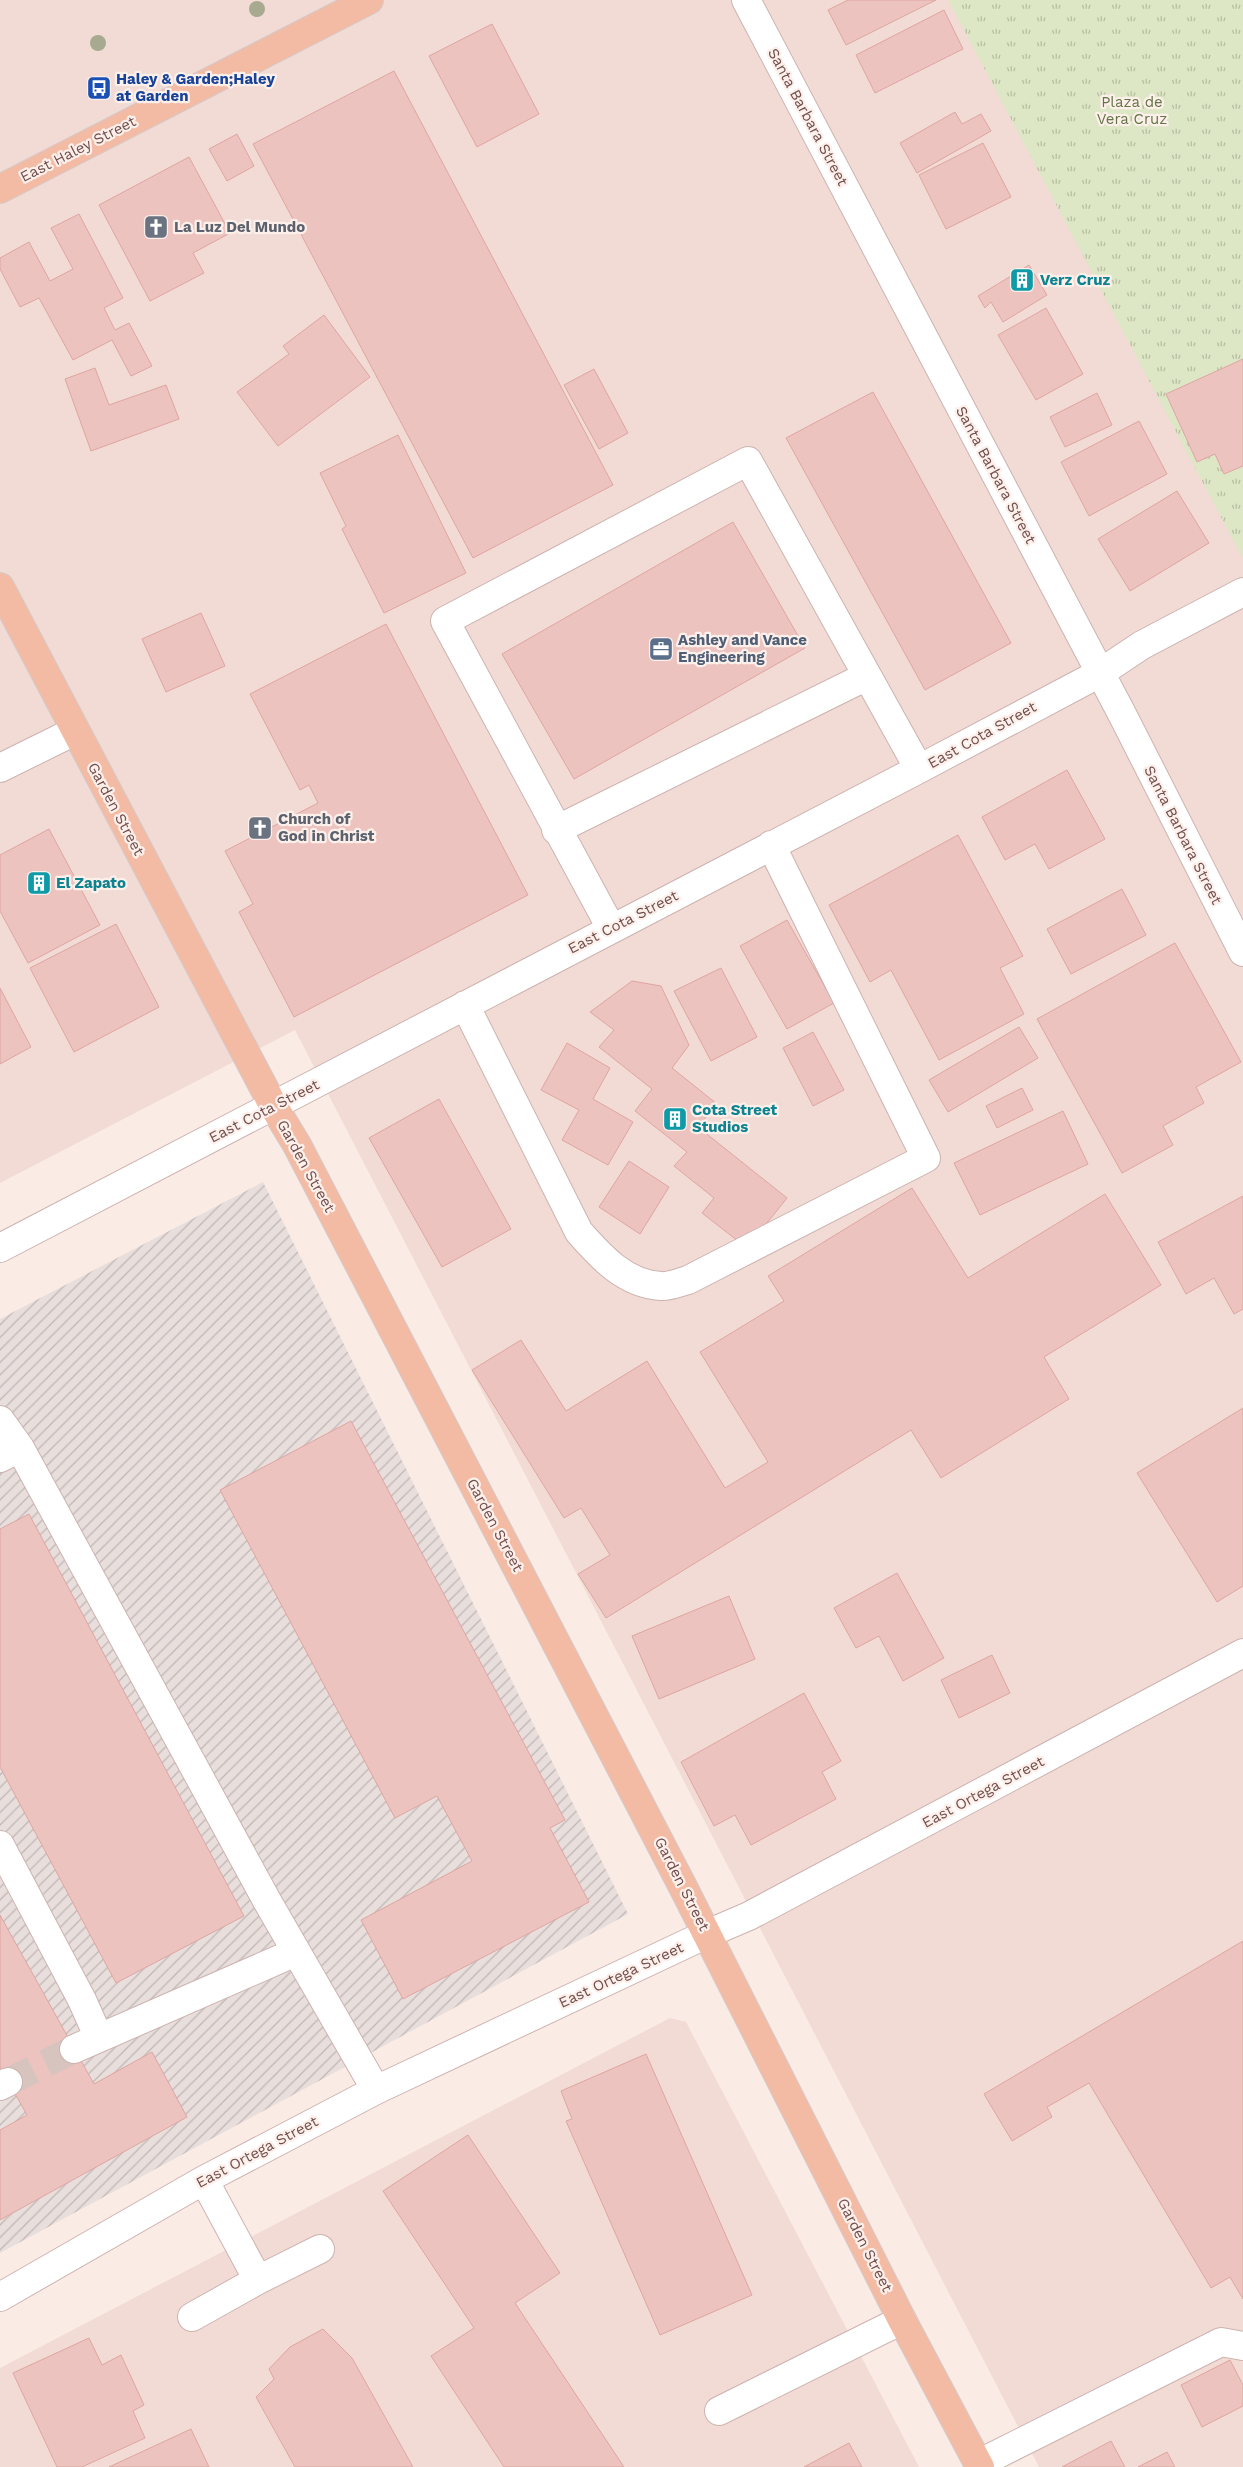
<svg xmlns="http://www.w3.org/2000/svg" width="1243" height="2467" viewBox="0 0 1243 2467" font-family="'Work Sans',sans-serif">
  <defs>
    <pattern id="industrial-furrows" width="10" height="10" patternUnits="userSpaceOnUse" patternTransform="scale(1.25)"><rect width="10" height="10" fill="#e8dedc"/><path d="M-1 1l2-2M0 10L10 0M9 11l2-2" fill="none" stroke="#c0b6b5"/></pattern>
    <pattern id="grass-tufts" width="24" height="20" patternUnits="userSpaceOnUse" patternTransform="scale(1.25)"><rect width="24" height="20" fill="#dde6c5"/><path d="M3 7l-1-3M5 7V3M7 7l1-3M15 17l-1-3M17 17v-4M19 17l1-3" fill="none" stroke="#b8bda2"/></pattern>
  </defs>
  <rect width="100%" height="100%" fill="#faebe5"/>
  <path fill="#f1dbd4" d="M0,0H1243V2467H1039L295,1030L0,1183Z
    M670,2018L686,2022L919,2467H0V2368Z"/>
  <path fill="url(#industrial-furrows)" d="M263,1182L628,1914L0,2253V1319Z"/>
  <path fill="url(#grass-tufts)" d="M948,0H1243V556L1242,557Z"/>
  <path fill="#edc3bf" stroke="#dea5a1" d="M848,0H936L846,45L828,10Z
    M944,10L963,49L875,93L856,55Z
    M492,24L539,114L477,147L429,56Z
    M394,71L613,485L473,558L253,144Z
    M955,112L962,124L981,114L991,131L917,173L900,143Z
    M237,134L254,166L227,181L209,149Z
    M983,143L1011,197L946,229L919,175Z
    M189,157L230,233L193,253L204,273L150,301L99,205Z
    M79,214L123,298L104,308L115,330L129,323L152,366L131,376L112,340L73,360L39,298L20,307L0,269V258L29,242L50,281L73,269L51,228Z
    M1029,265L1047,295L1003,322L991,302L985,308L978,296Z
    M1046,308L1083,374L1036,400L998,335Z
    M324,315L370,377L278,446L237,392L289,354L283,346Z
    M1243,359V466L1224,474L1215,454L1197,462L1166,394Z
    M95,368L109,405L166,385L179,419L91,451L65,379Z
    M594,369L628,433L599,449L564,385Z
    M873,392L1011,643L925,690L786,438Z
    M1097,393L1112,425L1065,447L1050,417Z
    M1139,421L1167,474L1089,516L1061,462Z
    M398,435L466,573L384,613L342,529L346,526L320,473Z
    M1177,491L1209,543L1130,591L1098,539Z
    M733,522L805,648L574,779L502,654Z
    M201,613L225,666L166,692L142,639Z
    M386,624L528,895L294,1017L239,912L253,904L225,851L318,803L309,785L300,790L250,694Z
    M1067,770L1105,839L1049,869L1035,844L1005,860L982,817Z
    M49,829L100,925L28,963L0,911V855Z
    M958,835L1023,956L1000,968L1024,1014L939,1060L891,970L870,982L829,905Z
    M1122,889L1146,935L1071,974L1047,929Z
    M787,920L834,1003L787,1029L740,946Z
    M116,924L159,1007L74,1052L30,968Z
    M1175,943L1241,1062L1196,1087L1204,1103L1163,1126L1173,1145L1122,1173L1037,1019Z
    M721,968L757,1037L711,1061L674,991Z
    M632,981L661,986L689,1045L672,1068L717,1104L698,1127L787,1198L747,1248L702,1213L714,1198L674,1166L687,1152L635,1111L652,1089L599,1047L614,1030L590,1012Z
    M0,988L31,1047L0,1064Z
    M1019,1027L1038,1058L948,1112L929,1080Z
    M813,1032L844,1090L813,1106L783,1048Z
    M567,1043L610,1068L593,1099L633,1122L608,1165L562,1140L579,1110L541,1090Z
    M1022,1088L1033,1110L997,1128L986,1106Z
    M439,1099L511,1229L442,1267L369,1138Z
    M1063,1111L1088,1164L980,1215L954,1163Z
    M629,1161L669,1187L640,1234L599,1207Z
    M912,1188L968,1278L1105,1194L1161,1285L1044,1357L1069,1399L941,1478L911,1430L606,1618L578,1574L610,1555L581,1508L564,1518L472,1370L521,1340L566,1411L647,1361L725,1488L768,1462L700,1352L784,1301L768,1276Z
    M1243,1196V1309L1234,1314L1214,1278L1186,1294L1158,1242Z
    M1243,1408V1586L1217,1602L1137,1473Z
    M351,1421L565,1820L550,1828L589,1902L403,1999L361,1920L472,1861L437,1796L395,1818L220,1490Z
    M29,1514L244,1916L116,1983L0,1767V1529Z
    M897,1573L944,1658L903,1681L879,1636L856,1648L834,1608Z
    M729,1596L755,1659L659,1699L632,1636Z
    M992,1655L1010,1693L959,1718L941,1680Z
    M804,1693L841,1761L822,1772L836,1799L751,1845L735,1815L714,1826L681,1762Z
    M0,1915L94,2084L152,2052L187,2117L0,2220V2130L27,2115L0,2067Z
    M1243,1941V2299L1230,2277L1211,2288L1089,2083L1047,2107L1052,2117L1012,2141L984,2094Z
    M646,2054L752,2295L660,2335L566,2121L572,2119L561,2091Z
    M468,2135L560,2273L515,2303L624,2467H504L431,2356L474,2328L383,2191Z
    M323,2329L352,2358L413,2467H295L256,2397L274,2379L269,2369L290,2347Z
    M89,2338L102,2365L121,2355L144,2405L133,2411L145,2438L82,2467H57L13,2373Z
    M1230,2360L1243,2385V2406L1202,2427L1181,2385Z
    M191,2429L209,2467H109Z
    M1111,2441L1125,2467H1062Z
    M849,2443L862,2467H804Z
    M1167,2452L1175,2467H1138Z"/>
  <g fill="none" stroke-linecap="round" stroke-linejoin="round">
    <path stroke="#d8c4bf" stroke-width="28" stroke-dasharray="28 14" stroke-linecap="butt" d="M8,2082L74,2049"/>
    <defs>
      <path id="minor" d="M746,0L1122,714L1243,952
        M0,768L75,731
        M556,830L867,676
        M611,928L445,621L748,461L919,769
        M465,1005L579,1232C601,1257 625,1284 661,1286C669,1287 680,1282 688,1280L926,1158L771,845
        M0,1248L919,769L1100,673L1142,645L1243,592
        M0,1420L20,1448L266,1899L376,2090
        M0,1458L20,1448
        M0,1845L82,2000L99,2038
        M74,2049L296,1952
        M0,2086L8,2082
        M258,2280L320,2249
        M0,2297L204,2180L376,2090L707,1934L749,1916L1243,1653
        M192,2317L258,2280L204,2180
        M719,2411L902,2320
        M978,2464L1221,2342L1243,2346"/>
      <path id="major" d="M0,189L369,0
        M0,587L274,1107L297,1145L683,1887L902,2320L980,2467"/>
    </defs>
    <use href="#minor" stroke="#cdb3b0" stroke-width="30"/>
    <use href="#major" stroke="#d4caca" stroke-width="30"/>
    <use href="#minor" stroke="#fff" stroke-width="28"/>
    <use href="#major" stroke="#f3bba4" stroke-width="28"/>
  </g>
  <g fill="#a7aa8e">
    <circle cx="257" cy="9" r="8"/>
    <circle cx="98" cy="43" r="8"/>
  </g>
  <defs>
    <symbol id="bus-square" viewBox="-11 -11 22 22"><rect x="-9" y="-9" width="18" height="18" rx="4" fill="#1a4fb4" stroke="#fdf0eb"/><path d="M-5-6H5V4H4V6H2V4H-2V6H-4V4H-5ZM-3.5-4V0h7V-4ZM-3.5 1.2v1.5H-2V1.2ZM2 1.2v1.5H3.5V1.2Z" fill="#fff"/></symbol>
    <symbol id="church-square" viewBox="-11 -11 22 22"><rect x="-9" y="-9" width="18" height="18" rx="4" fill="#6b7280" stroke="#fdf0eb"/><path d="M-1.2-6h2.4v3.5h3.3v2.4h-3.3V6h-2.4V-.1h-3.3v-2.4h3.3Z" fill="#fff"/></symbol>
    <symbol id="building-square" viewBox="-11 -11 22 22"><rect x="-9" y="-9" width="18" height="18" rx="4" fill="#0f9aa8" stroke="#fdf0eb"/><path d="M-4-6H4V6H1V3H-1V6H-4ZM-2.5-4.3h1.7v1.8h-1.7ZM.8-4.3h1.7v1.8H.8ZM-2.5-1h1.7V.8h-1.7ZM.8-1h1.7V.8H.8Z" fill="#fff"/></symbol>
    <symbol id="office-square" viewBox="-11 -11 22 22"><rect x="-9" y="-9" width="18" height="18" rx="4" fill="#5c6f8a" stroke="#fdf0eb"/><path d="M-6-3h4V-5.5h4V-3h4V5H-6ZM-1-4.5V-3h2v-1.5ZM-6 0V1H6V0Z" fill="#fff"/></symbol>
  </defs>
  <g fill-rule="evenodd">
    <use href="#bus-square" x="85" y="74" width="28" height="28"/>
    <use href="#church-square" x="142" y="213" width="28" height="28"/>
    <use href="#building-square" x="1008" y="266" width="28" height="28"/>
    <use href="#office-square" x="647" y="635" width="28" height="28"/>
    <use href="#church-square" x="246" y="814" width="28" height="28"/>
    <use href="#building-square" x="25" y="869" width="28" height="28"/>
    <use href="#building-square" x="661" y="1105" width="28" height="28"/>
  </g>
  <g text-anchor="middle" stroke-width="4.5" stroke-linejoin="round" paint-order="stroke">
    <g font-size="15" font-weight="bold" fill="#164399" stroke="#fdf0eb" text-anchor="start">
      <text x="116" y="84">Haley &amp; Garden;Haley<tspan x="116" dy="17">at Garden</tspan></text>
    </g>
    <g font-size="15" fill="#637546" stroke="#fdf0eb">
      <text x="1132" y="107">Plaza de<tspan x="1132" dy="17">Vera Cruz</tspan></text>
    </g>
    <g font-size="15" fill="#704e4d" stroke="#fdf0eb">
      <text transform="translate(808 117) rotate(62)" y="5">Santa Barbara Street</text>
      <text transform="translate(78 149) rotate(-27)" y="5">East Haley Street</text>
      <text transform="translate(996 475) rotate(62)" y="5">Santa Barbara Street</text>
      <text transform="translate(982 735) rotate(-29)" y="5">East Cota Street</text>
      <text transform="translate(116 809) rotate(62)" y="5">Garden Street</text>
      <text transform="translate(1183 835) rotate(63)" y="5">Santa Barbara Street</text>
      <text transform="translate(623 922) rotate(-27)" y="5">East Cota Street</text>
      <text transform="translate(264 1111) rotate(-27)" y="5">East Cota Street</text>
      <text transform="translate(306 1166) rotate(61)" y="5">Garden Street</text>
      <text transform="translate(495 1525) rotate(62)" y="5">Garden Street</text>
      <text transform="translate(983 1792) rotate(-28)" y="5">East Ortega Street</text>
      <text transform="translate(682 1884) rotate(63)" y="5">Garden Street</text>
      <text transform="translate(621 1975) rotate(-25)" y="5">East Ortega Street</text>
      <text transform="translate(257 2152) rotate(-28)" y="5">East Ortega Street</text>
      <text transform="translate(865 2245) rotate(63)" y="5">Garden Street</text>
    </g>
    <g font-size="15" font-weight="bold" fill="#5b616d" stroke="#fdf0eb" text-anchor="start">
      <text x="174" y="232">La Luz Del Mundo</text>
      <text x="278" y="824">Church of<tspan x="278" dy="17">God in Christ</tspan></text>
    </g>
    <g font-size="15" font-weight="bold" fill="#0d838f" stroke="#fdf0eb" text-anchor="start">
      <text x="1040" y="285">Verz Cruz</text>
      <text x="56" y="888">El Zapato</text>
      <text x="692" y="1115">Cota Street<tspan x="692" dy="17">Studios</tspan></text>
    </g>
    <g font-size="15" font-weight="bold" fill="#4e5e75" stroke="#fdf0eb" text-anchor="start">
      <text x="678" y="645">Ashley and Vance<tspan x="678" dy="17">Engineering</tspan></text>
    </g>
  </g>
</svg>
